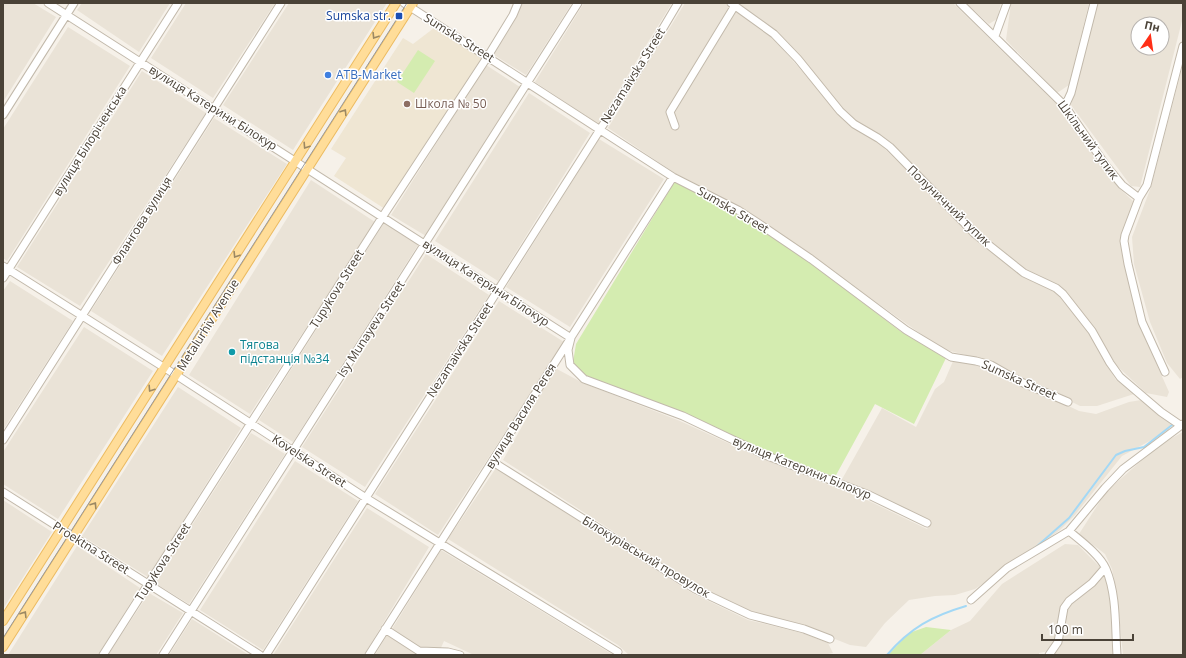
<svg xmlns="http://www.w3.org/2000/svg" width="1186" height="658" viewBox="0 0 1186 658" font-family="'Open Sans',sans-serif">
  <rect width="100%" height="100%" fill="#f6f1e9"/>
  <path fill="#eae3d7" fill-rule="evenodd" d="M3,3H33L56,17L3,102Z
    M82,3H170L139,52L77,10Z
    M186,3H275L213,98L151,58Z
    M289,3H387L293,150L223,105Z
    M523,3H572L526,75L491,53Z
    M584,3H672L598,124L535,82Z
    M685,3H728L772,37L838,112L850,125L877,141L984,246L1033,282L1054,290L1088,330L1098,346L1105,362L1116,380L1129,388L1134,394L1097,406H1080L1050,391L1025,382L994,362L942,349L772,228L741,209L676,174L608,128Z
    M733,3H953L1077,124L1102,167L1120,189L1134,202L1121,237L1125,268L1135,301L1140,327L1169,392L1167,397L1146,393L1116,365L1101,339L1058,287L1029,275L978,233L843,110L800,60Z
    M966,3H1001L997,19L989,24Z
    M1011,3H1089L1069,85L1057,93L1006,40Z
    M1098,3H1183V17L1140,187L1131,186L1071,105ZM1138,24H1162V48H1138Z
    M68,27L130,66L7,261L3,258V129Z
    M1183,64V377L1180,379L1167,363L1150,322L1134,264L1132,237L1151,187Z
    M486,65L520,87L426,236L391,215Z
    M142,71L206,113L80,306L17,267Z
    M529,93L590,133L498,281L435,241Z
    M214,118L287,164L162,356L91,311Z
    M599,139L664,179L570,327L506,287Z
    M311,180L375,222L250,414L189,375Z
    M384,223L418,245L293,442L259,420Z
    M426,254L489,295L365,487L302,447Z
    M10,281L73,321L3,430V291Z
    M499,301L564,342L438,535L375,494Z
    M84,327L153,371L58,519L3,484V452Z
    M954,359L992,369L1079,411L1096,414L1129,402L1141,400L1172,422L1168,431L1122,456L1075,515L1060,530L1033,550L975,589L955,595L935,596L909,600L885,623L866,647L850,645L830,637L751,611L696,585L503,460L555,368L583,383L680,421L763,459L867,500L927,529L930,524L841,481L882,408L916,427L935,389L944,382Z
    M178,387L241,428L148,577L82,536Z
    M1183,432V655H1123L1117,595L1112,569L1105,554L1079,534L1106,492L1159,445Z
    M251,433L285,454L189,604L155,583Z
    M295,461L358,501L263,650L200,610Z
    M496,468L692,593L748,620L802,633L828,643L833,653L823,655H629L618,645L448,539Z
    M3,500L52,532L3,609Z
    M367,508L429,547L364,655H273Z
    M1065,544L1078,545L1102,569L1090,581L1072,595L1056,639L1049,651L1039,653V655H920L951,630L970,621L1002,584Z
    M77,546L140,588L98,655H8Z
    M441,550L610,653L619,655H474L444,641L440,650L420,648L392,629Z
    M1105,575L1109,592L1115,655H1054L1061,645L1067,610L1070,604Z
    M149,593L183,613L156,655H108Z
    M192,619L249,655H169Z
    M387,635L418,653L425,655H375Z"/>
  <path fill="#efe6d3" d="M434,28L482,58L385,209L334,176L346,158L331,149L403,38L413,44Z"/>
  <path fill="#d4ecb0" d="M418,50L435,61L414,93L397,82Z
    M675,181L736,212L804,258L900,331L946,358L914,424L875,404L835,477L758,450L581,375L573,362L576,344Z
    M926,627L951,630L920,655H888L909,633Z"/>
  <g fill="none" stroke-linecap="round" stroke-linejoin="round">
    <path stroke="#a3d8f5" stroke-width="2" d="M1035,548L1069,518L1116,455L1125,451L1144,447L1172,425
      M887,655C910,628 932,616 966,606"/>
    <defs>
      <path id="minor" d="M48,3L571,338L568,350L570,365L584,379L683,416L765,455L869,495L927,523
        M404,3L673,177L738,210L758,223L811,259L906,330L951,357L976,361L991,365L1021,382L1068,402
        M731,3L774,34L798,59L840,111L854,124L878,138L890,147L975,234L1024,273L1056,288L1063,294L1092,331L1110,363L1120,377L1161,412L1180,425
        M960,3L1065,106L1107,167L1122,185L1139,198L1125,235L1124,241L1128,264L1142,322L1165,372
        M995,36L1007,3
        M1065,106L1071,93L1094,3
        M3,115L74,3
        M675,126L670,112L734,7
        M1139,198L1147,185L1183,46
        M3,266L176,375L366,498L618,652
        M3,278L178,3
        M3,440L281,3
        M493,462L695,589L750,615L804,629L830,639
        M3,492L260,655
        M1069,531C1081,541 1100,555 1106,569C1117,595 1115,627 1117,655
        M971,600L1007,568L1069,531L1105,488L1123,469L1183,424
        M385,629L419,651L448,652L460,655
        M103,655L383,216L488,56L513,15L518,3
        M163,655L578,3
        M266,655L643,62L678,3
        M369,655L673,177
        M1049,655L1058,642L1064,608L1069,601L1092,583L1105,568"/>
      <path id="major" d="M3,621L396,3
        M3,647L413,3"/>
    </defs>
    <use href="#minor" stroke="#c2b9ab" stroke-width="9"/>
    <use href="#major" stroke="#ecbb61" stroke-width="10"/>
    <use href="#minor" stroke="#fff" stroke-width="7"/>
    <use href="#major" stroke="#fd9" stroke-width="8"/>
    <path stroke="#999" stroke-width="1" d="M3,638L407,3"/>
  </g>
  <defs><path id="oneway-chevron" d="M-2-3.5L2.5 0L-2 3.5" fill="none" stroke-width="1.6" stroke-linecap="round" stroke-linejoin="round"/></defs>
  <g stroke="#9b8863">
    <use href="#oneway-chevron" transform="translate(375 36) rotate(122)"/>
    <use href="#oneway-chevron" transform="translate(344 112) rotate(-58)"/>
    <use href="#oneway-chevron" transform="translate(306 146) rotate(123)"/>
    <use href="#oneway-chevron" transform="translate(236 255) rotate(122)"/>
    <use href="#oneway-chevron" transform="translate(151 389) rotate(123)"/>
    <use href="#oneway-chevron" transform="translate(94 505) rotate(-57)"/>
    <use href="#oneway-chevron" transform="translate(24 614) rotate(-58)"/>
  </g>
  <rect fill="#1a4fb4" stroke="#fff" stroke-width="1.5" x="395" y="12" width="8" height="8" rx="2"/>
  <circle fill="#3f7fe0" stroke="#fff" stroke-width="1.5" cx="328" cy="75" r="4"/>
  <circle fill="#8d6e63" stroke="#fff" stroke-width="1.5" cx="407" cy="104" r="4"/>
  <circle fill="#0f9aa8" stroke="#fff" stroke-width="1.5" cx="232" cy="352" r="4"/>
  <g text-anchor="middle" stroke-width="3" stroke-linejoin="round" paint-order="stroke">
    <g font-size="12" fill="#164399" stroke="#fff" text-anchor="end">
      <text x="391" y="20">Sumska str.</text>
    </g>
    <g font-size="12" fill="#4a4237" stroke="#fff">
      <text transform="translate(459 38) rotate(32)" y="4">Sumska Street</text>
      <text transform="translate(633 76) rotate(-58)" y="4">Nezamaivska Street</text>
      <text transform="translate(213 108) rotate(32)" y="4">вулиця Катерини Білокур</text>
      <text transform="translate(1088 140) rotate(54)" y="4">Шкільний тупик</text>
      <text transform="translate(90 141) rotate(-58)" y="4">вулиця Білоріченська</text>
      <text transform="translate(949 206) rotate(44)" y="4">Полуничний тупик</text>
      <text transform="translate(733 210) rotate(30)" y="4">Sumska Street</text>
      <text transform="translate(142 221) rotate(-58)" y="4">Флангова вулиця</text>
      <text transform="translate(486 283) rotate(33)" y="4">вулиця Катерини Білокур</text>
      <text transform="translate(337 289) rotate(-58)" y="4">Tupykova Street</text>
      <text transform="translate(208 325) rotate(-58)" y="4">Metalurhiv Avenue</text>
      <text transform="translate(371 329) rotate(-57)" y="4">Isy Munayeva Street</text>
      <text transform="translate(460 350) rotate(-57)" y="4">Nezamaivska Street</text>
      <text transform="translate(1019 380) rotate(24)" y="4">Sumska Street</text>
      <text transform="translate(521 416) rotate(-58)" y="4">вулиця Василя Регея</text>
      <text transform="translate(309 461) rotate(33)" y="4">Kovelska Street</text>
      <text transform="translate(802 468) rotate(22)" y="4">вулиця Катерини Білокур</text>
      <text transform="translate(91 548) rotate(32)" y="4">Proektna Street</text>
      <text transform="translate(646 557) rotate(31)" y="4">Білокурівський провулок</text>
      <text transform="translate(163 562) rotate(-57)" y="4">Tupykova Street</text>
    </g>
    <g font-size="12" fill="#366cbe" stroke="#fff" text-anchor="start">
      <text x="336" y="79">ATB-Market</text>
    </g>
    <g font-size="12" fill="#785e54" stroke="#fff" text-anchor="start">
      <text x="415" y="108">Школа № 50</text>
    </g>
    <g font-size="12" fill="#0d838f" stroke="#fff" text-anchor="start">
      <text x="240" y="349">Тягова<tspan x="240" dy="14">пiдстанцiя №34</tspan></text>
    </g>
  </g>
  <rect width="1186" height="658" fill="none" stroke="#4a4237" stroke-width="8"/>
  <g transform="translate(1150 36) rotate(13)"><circle r="19" fill="#ffffff" stroke="#b7b3af"/>
  <path d="M0-3L7 15L0 10L-7 15Z" fill="#ff2f17"/>
  <text y="-6" font-size="11" font-weight="bold" text-anchor="middle" fill="#4a4237">Пн</text>
  </g>
  <path d="M1042 634v6h91v-6" fill="none" stroke="#4a4237" stroke-width="2"/>
  <text x="1048" y="634" font-size="12" fill="#4a4237" stroke="#ffffff" stroke-width="3" paint-order="stroke">100 m</text>
</svg>
